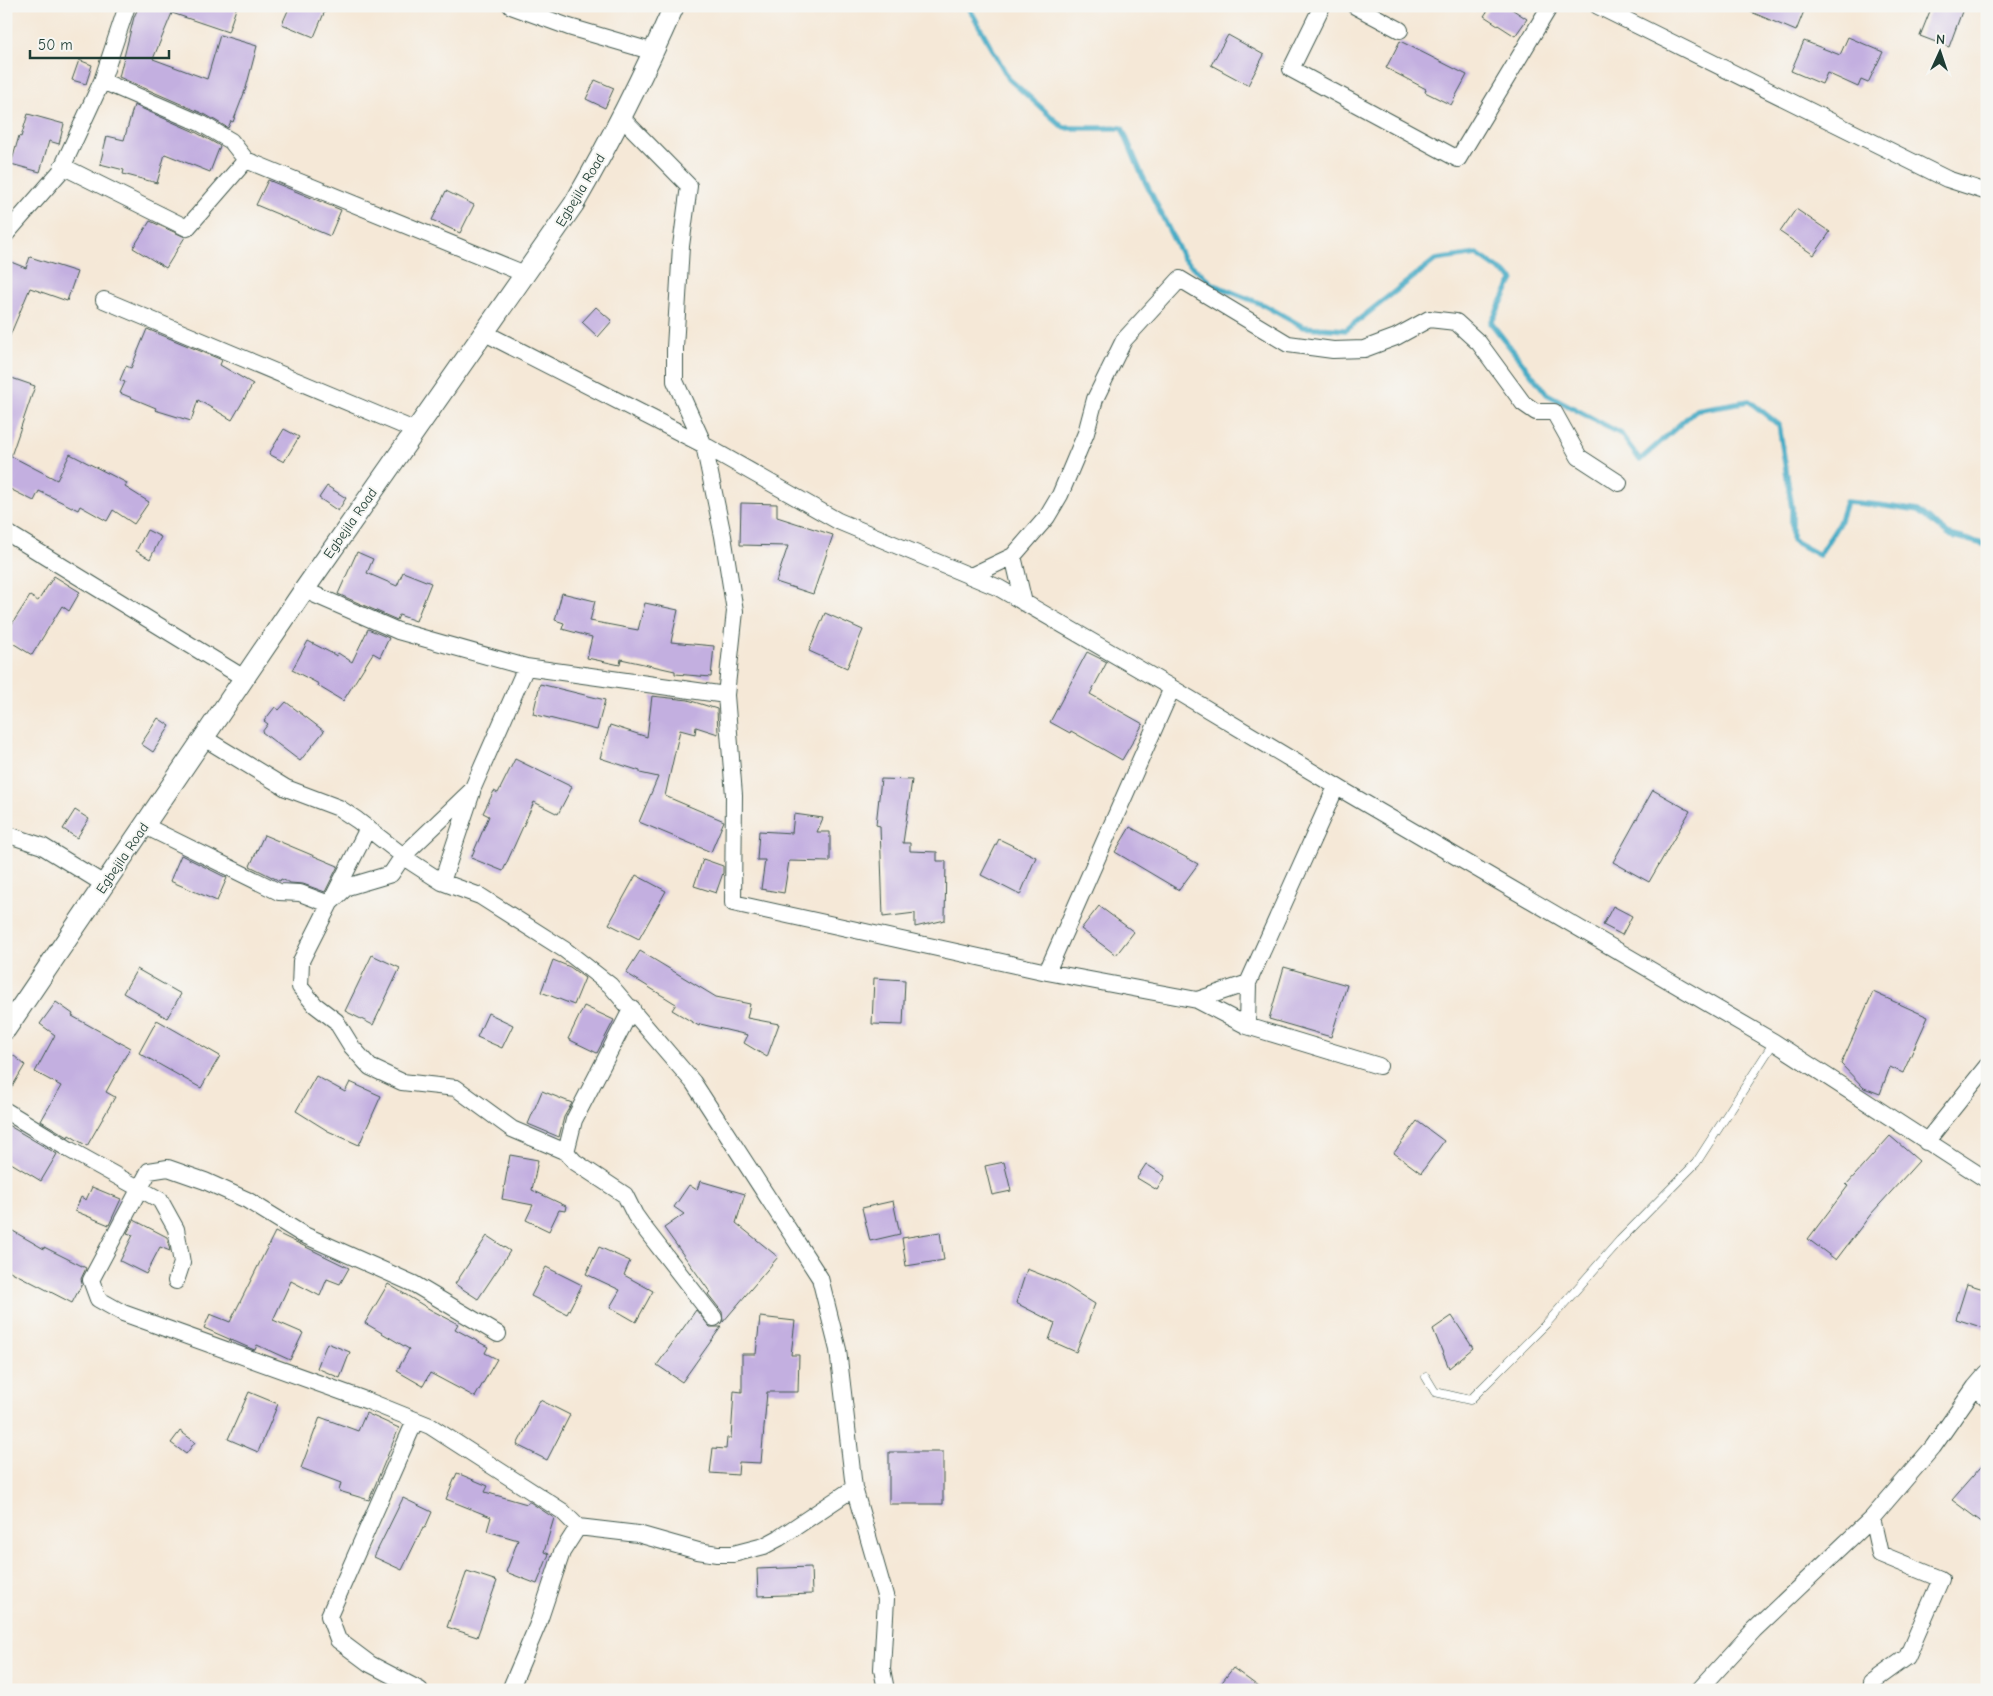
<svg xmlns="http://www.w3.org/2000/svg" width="1993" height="1696" viewBox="0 0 1993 1696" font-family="'Comic Neue',sans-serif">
  <rect width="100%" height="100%" fill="#f6f6f2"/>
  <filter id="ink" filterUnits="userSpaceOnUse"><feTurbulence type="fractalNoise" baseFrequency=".02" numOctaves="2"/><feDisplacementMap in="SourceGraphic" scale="10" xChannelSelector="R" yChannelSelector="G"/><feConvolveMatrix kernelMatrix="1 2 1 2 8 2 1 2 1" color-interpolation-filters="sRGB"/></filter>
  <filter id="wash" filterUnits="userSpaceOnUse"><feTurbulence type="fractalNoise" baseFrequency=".0096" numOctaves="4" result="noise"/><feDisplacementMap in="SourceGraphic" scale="20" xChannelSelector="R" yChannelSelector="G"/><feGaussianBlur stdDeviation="1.12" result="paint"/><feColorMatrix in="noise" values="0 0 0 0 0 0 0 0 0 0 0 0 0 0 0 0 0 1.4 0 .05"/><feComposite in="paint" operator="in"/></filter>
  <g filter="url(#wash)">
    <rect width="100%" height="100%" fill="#f5e8d7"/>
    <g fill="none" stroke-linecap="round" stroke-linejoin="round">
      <path stroke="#45aac5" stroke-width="5.5" d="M968,6L1009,79L1064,128H1122L1141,173L1183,258L1214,285L1264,305L1303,327L1346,330L1435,260L1477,254L1513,279L1491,323L1547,394L1621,434L1640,460L1696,410L1749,401L1779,425L1792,508V540L1819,555L1839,523L1846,502L1879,505L1918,511L1949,535L1987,545"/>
    </g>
    <g id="blocks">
      <path fill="#c3afe0" d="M139,6H237L228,32L172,13L153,59L207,79L220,35L257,46L246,88L233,122L231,121L228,128L206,115L119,77L134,17Z
        M290,6H327L314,37L282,24Z
        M1491,6H1507L1527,19L1515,36L1484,16Z
        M1737,6H1806L1796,31Z
        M1932,6H1964L1949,47L1920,36Z
        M1228,35L1264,55L1248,85L1211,65Z
        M1848,37L1883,52L1868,83L1861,80L1858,87L1827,73L1822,84L1791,71L1804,41L1840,55Z
        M1400,41L1467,75L1451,105L1425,92L1426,89L1386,68Z
        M79,60L92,65L86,84L72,80Z
        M595,80L614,88L605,108L586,99Z
        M134,105L197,133L220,146L210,172L165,154L157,183L123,174L124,170L100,164L107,136L124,140Z
        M28,114L64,124L59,144L49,141L40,172L11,164L19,136L21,137Z
        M268,180L341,210L330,236L256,205Z
        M446,191L474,205L460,233L432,220Z
        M1796,209L1830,232L1814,255L1780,232Z
        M150,221L185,237L166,268L133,248Z
        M30,257L77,272L67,301L30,288L6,345V260L26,268Z
        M596,307L612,321L598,337L582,322Z
        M147,329L222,360L220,365L253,384L232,420L198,400L191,421L155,410L156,408L120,393L125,382L120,380L126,366L131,368Z
        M6,376L35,386L11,456L57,480L70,454L127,483L125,487L149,502L134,524L113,510L107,521L80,506L78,510L39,491L34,501L6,487Z
        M284,429L299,437L284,462L269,454Z
        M327,486L346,498L338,511L319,498Z
        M741,503L777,504V517L833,535L813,594L776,582L788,546L740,545Z
        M147,530L161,537L150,559L136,551Z
        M357,552L373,559L367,573L397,586L403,572L431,583L416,621L399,615L397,620L338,594Z
        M54,576L80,592L69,611L62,606L32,655L6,639V633L30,596L38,601Z
        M562,593L595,601L590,621L638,630L645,603L678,610L671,642L714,646L711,677L675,674V671L621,659L620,665L587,658L592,637L562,629L564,623L555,620Z
        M825,613L863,630L847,668L809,651Z
        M368,629L389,638L380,657L373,653L343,701L318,686L319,684L292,670L308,641L337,656L338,653L352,662Z
        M1087,652L1107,662L1090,694L1143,724L1122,760L1071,731L1070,733L1050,722Z
        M540,684L605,700L597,730L533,714Z
        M652,696L688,700L717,709L718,734L696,727L695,734L680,730L665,796L724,821L711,852L639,822L658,777L640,773V771L600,758L610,725L647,737Z
        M286,702L324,731L300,761L262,732L268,724L264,721L275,707L279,710Z
        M158,718L170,726L153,752L141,744Z
        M515,759L572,787L558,814L534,802L503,871L471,858L489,816L483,813L494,791L498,793Z
        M881,779L912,780L903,843H910V851L937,852V861H946L945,920L915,927V913L883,917L880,826L876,825Z
        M1653,790L1690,811L1649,882L1613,862Z
        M75,810L89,819L77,838L63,829Z
        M794,814L823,818L817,832H830V862L789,861L784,893L761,889L765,860H757L759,831L792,833Z
        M1130,827L1198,864L1179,890L1115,852Z
        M264,835L338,866L325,892L303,884L290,883L281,879L280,881L250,866Z
        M999,839L1036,857L1020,895L981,875Z
        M181,855L227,878L217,901L170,881Z
        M703,859L723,866V873L716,893L694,886Z
        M636,875L666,891L639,939L609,924Z
        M1099,906L1134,932L1116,955L1081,929Z
        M1613,906L1632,916L1622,935L1603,925Z
        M640,951L716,997L750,1004L747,1018L779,1024L767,1057L744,1043L748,1035L700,1024L699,1026L672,1010L676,1004L626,973Z
        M372,955L400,968L373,1025L345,1011Z
        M553,960L570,967L585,978L574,1005L541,992Z
        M1284,967L1347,985L1331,1037L1269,1019Z
        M137,969L181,994L167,1018L123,993Z
        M874,978L905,980L903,1025L872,1024Z
        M1873,992L1928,1017L1903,1073L1890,1067L1880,1094L1864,1088L1841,1064Z
        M56,1002L73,1014L72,1016L130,1048L106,1092L115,1097L87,1146L69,1135L68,1137L41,1121L61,1086L35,1072L55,1035L40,1024Z
        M584,1006L614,1020L597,1053L568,1039Z
        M488,1013L513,1025L502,1048L477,1037Z
        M157,1020L220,1056L201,1088L139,1053Z
        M13,1055L25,1065L6,1097V1063Z
        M316,1076L345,1092L350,1082L381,1096L359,1145L328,1131L296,1111Z
        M542,1091L572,1103L564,1117L559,1137L528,1124Z
        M1417,1121L1444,1141L1421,1173L1394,1153Z
        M6,1124L57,1154L41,1181L6,1160Z
        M1890,1136L1919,1161L1871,1214L1836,1260L1808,1239L1848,1186L1846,1185Z
        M510,1155L538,1160L532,1190L566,1206L565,1211L559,1210L549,1231L526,1220L533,1205L502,1199Z
        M1004,1162L1011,1191L992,1195L985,1166Z
        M1146,1164L1165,1176L1157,1190L1137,1178Z
        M700,1181L745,1194L736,1223L778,1257L723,1322L722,1312L708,1294L710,1292L664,1228L684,1214L674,1207L689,1185L697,1190Z
        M92,1187L121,1199L109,1225L75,1211L81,1197L86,1200Z
        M893,1201L900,1234L870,1241L862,1208Z
        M134,1220L167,1237L170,1251L160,1247L146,1274L120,1261L133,1235L127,1233Z
        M6,1227L44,1249V1247L86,1268L81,1279L82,1284L72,1303L6,1269Z
        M275,1232L349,1268L340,1284L327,1279L320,1296L291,1281L273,1320L303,1333L290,1360L257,1345L255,1350L252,1349L204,1328L210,1314L230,1322Z
        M940,1232L944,1260L906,1266L902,1238Z
        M487,1236L510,1251L478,1299L455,1284Z
        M599,1247L630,1261L624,1275L653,1291L636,1322L610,1307L620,1290L586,1274Z
        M546,1267L582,1285L567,1314L531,1296Z
        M1027,1269L1060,1282L1095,1304L1076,1352L1049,1340L1055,1323L1016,1303Z
        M388,1284L431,1310L458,1324L455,1329L488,1347L485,1353L497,1359L475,1397L430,1373L423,1386L397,1371L409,1349L365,1323Z
        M1967,1284L1987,1290V1329L1956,1319Z
        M696,1310L710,1327H721L682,1382L657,1365Z
        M1452,1316L1473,1348L1449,1368L1433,1329Z
        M760,1317L795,1321L791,1355H799L798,1392H767L761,1463L739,1462L738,1475L710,1473L713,1448L726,1449L727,1438H731L734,1391L742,1392V1354H756Z
        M327,1343L350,1352L340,1378L317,1368Z
        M249,1392L278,1404L258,1452L228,1439Z
        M540,1400L570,1415L547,1460L517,1445Z
        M366,1413L399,1428L369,1500L339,1491L341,1483L301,1468L320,1417L358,1431Z
        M180,1431L195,1442L186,1454L171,1443Z
        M889,1452H943V1504H889Z
        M1987,1460V1526L1952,1500Z
        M457,1473L488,1486L485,1492L527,1504L528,1502H530L554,1518L544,1552L549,1554L537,1584L506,1572L518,1540L487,1531L491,1517L446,1499Z
        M403,1498L432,1512L425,1528L423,1527L402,1570L374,1557Z
        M811,1567L812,1594L758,1596L757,1569Z
        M467,1571L497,1581L477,1637L447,1627Z
        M1233,1668L1263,1690H1216Z"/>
    </g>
  </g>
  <g filter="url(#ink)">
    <use href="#blocks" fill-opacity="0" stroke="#3f574c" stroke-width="1"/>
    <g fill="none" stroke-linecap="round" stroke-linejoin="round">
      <defs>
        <path id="service" d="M1426,1377L1435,1392L1470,1400L1546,1324L1620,1240L1696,1163L1774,1042"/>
        <path id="minor" d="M511,6L569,27L654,52
          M1322,6L1291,69L1458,159L1550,6
          M1355,6L1400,30
          M1598,6L1947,179L1987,192
          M102,81L202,124L231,141L246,160L525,274
          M621,117L689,186L681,246L675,348V381L704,445L723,536L735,611L726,695L734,795L733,903L1047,972L1172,688
          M62,166L187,228L246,160
          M6,234L60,172L102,81L127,6
          M104,300L414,430
          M483,332L704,445L838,521L999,588L1172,688L1344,791L1774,1042L1987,1180
          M6,532L244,678
          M1013,556L1024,603
          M971,576L1013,556L1047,517L1060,495L1086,433L1095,399L1124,340L1180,279L1288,344L1333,350L1364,349L1396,337L1429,319L1456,322L1479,343L1523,403L1536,412H1554L1579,457L1619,483
          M304,590L398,631L526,667L726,695
          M204,738L286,788L339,808L357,820L411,862L442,882L480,896L565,950L610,985L693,1082L820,1278L838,1350L854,1488L886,1599L882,1669L886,1690
          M143,825L279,892L300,893L329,904L347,887L391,874L403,856L472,790L526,667
          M368,828L301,961L300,987L315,1005L336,1021L352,1047L370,1067L402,1082L456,1088L512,1129L566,1152
          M6,834L42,846L104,884
          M442,882L472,792
          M1047,972L1197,1000L1248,983L1336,787
          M1197,1000L1247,1026L1379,1066
          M632,1008L574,1120L566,1152L575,1162L625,1195L635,1215L645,1229L714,1318
          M1247,1026L1248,983
          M6,1111L70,1150L160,1200L176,1229L182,1263L176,1281
          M1926,1142L1987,1066
          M498,1334L414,1284L302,1234L247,1200L205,1181L168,1168L149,1171L91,1280L98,1299L123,1313L368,1401L430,1426L562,1511L578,1527L638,1534L698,1551L717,1554H733L764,1546L779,1538L854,1488
          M1975,1387L1987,1398
          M415,1421L329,1616L338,1640L370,1664L420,1690
          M510,1690L538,1624L562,1552L578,1527
          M1699,1690L1754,1630L1872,1518
          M1870,1690L1871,1683L1907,1657L1941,1579L1880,1554L1872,1518L1933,1447L1975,1387L1987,1373"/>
        <path id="tertiary" d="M6,1029L304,590L574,204C611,140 644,74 674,6"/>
      </defs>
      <use href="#service" stroke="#3f574c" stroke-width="9"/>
      <use href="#minor" stroke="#3f574c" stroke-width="18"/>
      <use href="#tertiary" stroke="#3f574c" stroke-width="22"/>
      <use href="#service" stroke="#fff" stroke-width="8"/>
      <use href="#minor" stroke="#fff" stroke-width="16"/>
      <use href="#tertiary" stroke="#fff" stroke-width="20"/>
    </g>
  </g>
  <g text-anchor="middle" stroke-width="4" stroke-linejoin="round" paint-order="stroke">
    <g font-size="14" fill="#1f3d34" stroke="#f6f6f2">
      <text transform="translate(580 190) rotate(-59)" y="5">Egbejila Road</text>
      <text transform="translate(350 523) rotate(-55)" y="5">Egbejila Road</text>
      <text transform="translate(122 858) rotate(-56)" y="5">Egbejila Road</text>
    </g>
  </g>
  <rect width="1993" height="1696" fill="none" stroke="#f6f6f2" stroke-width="25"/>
  <g transform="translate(1940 52) rotate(3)" stroke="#f6f6f2" stroke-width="4" paint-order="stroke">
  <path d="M0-4L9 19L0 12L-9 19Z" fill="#1f3d34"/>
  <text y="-8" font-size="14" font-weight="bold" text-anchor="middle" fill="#1f3d34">N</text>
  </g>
  <path d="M30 50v8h139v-8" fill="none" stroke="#1f3d34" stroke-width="2.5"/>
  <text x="38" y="50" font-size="15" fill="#1f3d34" stroke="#f6f6f2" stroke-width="4" paint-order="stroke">50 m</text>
</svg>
